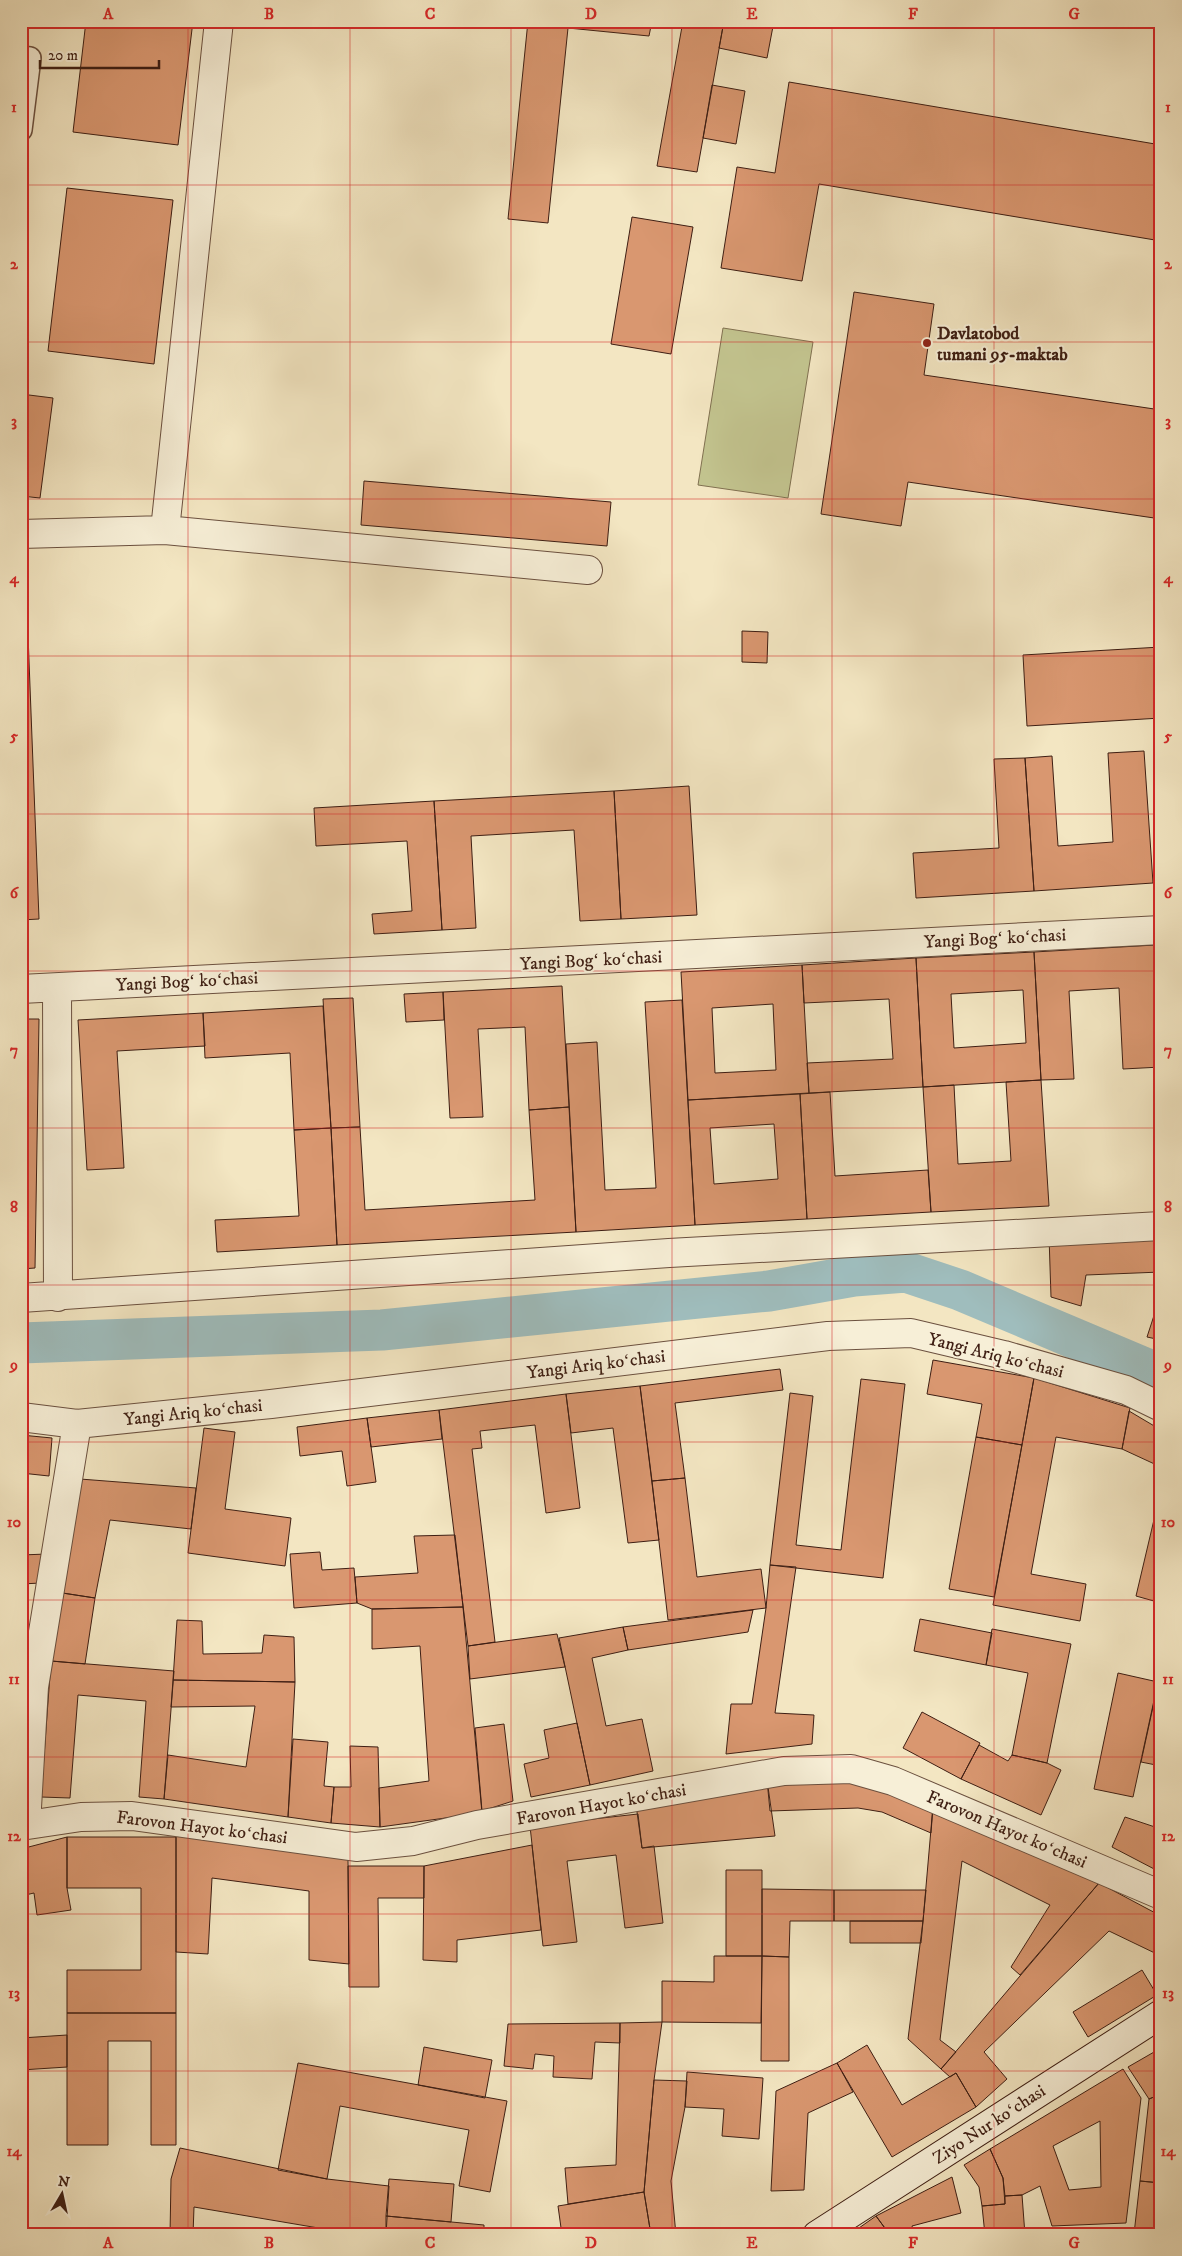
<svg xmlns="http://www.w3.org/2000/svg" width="1182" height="2256" viewBox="0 0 1182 2256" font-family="'IM FELL DW Pica',serif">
  <rect width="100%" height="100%" fill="#f3e6c2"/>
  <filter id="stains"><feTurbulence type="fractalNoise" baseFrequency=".004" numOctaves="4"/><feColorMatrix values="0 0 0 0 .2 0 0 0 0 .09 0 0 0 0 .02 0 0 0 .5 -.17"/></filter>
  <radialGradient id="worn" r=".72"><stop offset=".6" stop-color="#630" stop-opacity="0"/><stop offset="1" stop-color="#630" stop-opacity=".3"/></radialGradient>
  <path fill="#c2c38e" stroke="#807050" d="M723,328L813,342L788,498L698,485Z"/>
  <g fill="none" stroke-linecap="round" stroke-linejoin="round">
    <path stroke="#9fbdbd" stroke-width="41" d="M21,1343L382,1330L769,1291L854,1276L906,1272L960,1290L1161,1375"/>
  </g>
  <path fill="#d99770" stroke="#3e1e13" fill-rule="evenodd" d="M86,21H193L178,145L73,132Z
    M528,21H652L649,36L568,28L548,223L508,219Z
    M683,21H724L697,172L657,166Z
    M724,21H774L767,58L719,48Z
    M789,82L1161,145V241L819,184L802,281L721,268L737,167L775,173Z
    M712,85L745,91L736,144L703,138Z
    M67,188L173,200L154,364L48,351Z
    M632,217L693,227L671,354L611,344Z
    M854,292L934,304L924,375L1161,410V519L908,482L901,526L821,514Z
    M21,394L53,398L40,498L21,496Z
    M364,481L611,502L607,546L361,525Z
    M21,583H26L39,919L21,920Z
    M742,631L768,632L767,663L742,662Z
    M1161,647V718L1027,726L1023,655Z
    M1144,751L1153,883L1034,891L1025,758L1052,756L1058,846L1113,842L1108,753Z
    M1025,758L1034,891L916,898L913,853L999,848L994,759Z
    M689,786L697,915L621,919L614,791Z
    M614,791L621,919L580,921L574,830L471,836L476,928L442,930L434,801Z
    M434,801L442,930L374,934L372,914L412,911L407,841L316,846L314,808Z
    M1155,945H1161V1051Z
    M1155,945L1161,1067L1123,1069L1119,988L1069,991L1074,1079L1041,1080L1034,952Z
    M1034,952L1041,1080L923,1087L916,958ZM1023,990L1026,1043L954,1048L951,994Z
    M916,958L923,1087L809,1093L807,1063L893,1059L889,999L804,1003L802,965Z
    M802,965L809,1093L688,1100L681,972ZM773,1004L776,1070L715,1073L712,1008Z
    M562,986L569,1107L529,1110L525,1027L478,1029L483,1117L450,1118L443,992Z
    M443,992L444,1020L406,1022L404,994Z
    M353,998L360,1127L331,1128L323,999Z
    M682,1000L695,1225L576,1232L566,1044L597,1042L605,1190L656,1188L645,1002Z
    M323,1006L331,1128L294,1130L290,1053L205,1058L203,1013Z
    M203,1013L205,1046L117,1051L124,1168L87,1170L78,1020Z
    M21,1019H39L35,1268L21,1269Z
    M1041,1080L1049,1206L931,1212L923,1087L954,1085L958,1164L1011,1161L1006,1082Z
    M830,1092L835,1176L928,1170L931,1212L807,1219L800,1094Z
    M800,1094L807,1219L695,1225L688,1100ZM774,1124L778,1179L714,1184L710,1128Z
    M569,1107L576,1232L337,1245L331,1128L360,1127L365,1210L535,1200L529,1110Z
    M331,1128L337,1245L217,1252L215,1220L299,1216L294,1130Z
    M1161,1232V1272L1086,1275L1081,1306L1051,1297L1049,1236Z
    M1161,1294V1340L1147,1337Z
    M933,1360L1034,1378L1022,1445L976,1437L982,1404L927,1394Z
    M780,1369L783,1390L675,1403L685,1478L652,1481L640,1386Z
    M1034,1378L1130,1408L1122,1449L1056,1437L1031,1574L1086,1584L1080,1621L993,1605Z
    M861,1379L905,1384L883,1578L770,1565L790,1393L813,1396L796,1545L841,1550Z
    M640,1386L659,1540L628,1543L613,1428L571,1433L566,1394Z
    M566,1394L580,1508L546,1513L535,1425L480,1431L482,1448L472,1449L495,1642L468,1646L439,1410Z
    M439,1410L442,1439L371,1447L367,1418Z
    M1129,1411L1161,1430V1467L1122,1449Z
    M367,1418L376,1482L347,1486L342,1451L300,1456L297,1427Z
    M204,1428L235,1432L225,1509L291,1518L285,1566L188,1553Z
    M21,1435L52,1438L49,1476L21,1473Z
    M976,1437L1022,1445L994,1597L949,1589Z
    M685,1478L697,1577L761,1569L766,1608L668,1620L652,1481Z
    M80,1479L196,1488L191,1529L110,1520L95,1598L56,1592Z
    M1161,1490V1603L1136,1596Z
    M455,1535L463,1607L372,1609L357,1603L355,1577L418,1573L414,1536Z
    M320,1552L322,1570L354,1568L357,1603L294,1608L290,1554Z
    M47,1554L41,1583L21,1584V1555Z
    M770,1565L796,1567L775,1713L814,1715L812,1744L726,1754L731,1704H752L766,1608Z
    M56,1592L95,1598L85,1664L51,1661Z
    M463,1607L482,1813L380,1827L379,1788L429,1781L420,1646L372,1649V1609Z
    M753,1610L748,1632L628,1650L623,1627Z
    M920,1619L992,1633L986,1665L914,1651Z
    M177,1620L202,1621L203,1654L262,1653L264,1635L294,1637L295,1682L173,1680Z
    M623,1627L628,1650L592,1658L606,1726L642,1719L653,1771L590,1785L559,1638Z
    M992,1629L1071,1644L1047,1763L1012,1755L1028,1673L986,1665Z
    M557,1634L565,1667L470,1679L468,1646Z
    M21,1643H32L29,1677L21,1678Z
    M51,1661L174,1671L164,1799L139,1797L146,1701L78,1695L70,1798L41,1797Z
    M1161,1670V1766L1141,1762Z
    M1118,1673L1158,1682L1133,1797L1094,1789Z
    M173,1680L295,1682L288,1817L164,1799L168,1755L246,1767L255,1706L171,1707Z
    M922,1712L980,1743L961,1779L903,1748Z
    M577,1723L590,1785L531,1797L524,1764L549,1758L544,1730Z
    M504,1724L513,1801L482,1811L475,1728Z
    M293,1739L328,1742L324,1786L334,1787L331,1823L288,1817Z
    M979,1745L1008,1761L1012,1755L1047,1763L1061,1770L1041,1815L961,1779Z
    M350,1746L378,1747L380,1827L331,1823L334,1787H351Z
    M855,1777L933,1806L931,1833L882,1812L858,1808L770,1811L767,1780Z
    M767,1780L775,1836L642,1848L636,1805Z
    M933,1806L1099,1883L1020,1975L1011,1967L1050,1905L962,1861L940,2040L956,2052L941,2069L908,2039L923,1921Z
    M638,1814L642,1848L654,1846L663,1923L625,1928L616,1855L567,1861L577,1942L543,1946L530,1826Z
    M1125,1817L1161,1829V1864L1158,1871L1112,1847Z
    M176,1831L348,1859L349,1964L309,1960V1891L212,1878L208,1954L176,1952Z
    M67,1837V1888L71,1910L37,1915L34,1893L21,1896V1849Z
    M67,1837H176V2013H67V1970H141V1888H67Z
    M532,1845L541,1930L457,1940V1962L423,1960L424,1866Z
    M348,1866H424V1898H378L379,1987H349Z
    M726,1870H762V1956H726Z
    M1099,1883L1161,1916V1956L1109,1931L984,2052L1007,2079L976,2107L956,2073L950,2077L941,2069Z
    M762,1889L834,1890V1921H790L789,1957L762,1956Z
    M834,1890H926L923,1921H834Z
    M850,1921H923L921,1943H850Z
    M714,1956H762L761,2023L662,2022V1981L714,1982Z
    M762,1956L789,1957V2061H761Z
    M1142,1970L1157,1995L1088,2037L1073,2012Z
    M67,2013H176V2145H151V2041H108V2145H67Z
    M662,2022L654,2080L644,2192L568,2204L565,2168L616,2165L620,2023Z
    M620,2023V2043L595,2042L592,2079L553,2077L554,2056L535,2054L533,2069L504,2066L508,2024Z
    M67,2035V2067L21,2070V2038Z
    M867,2045L902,2105L956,2073L976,2107L892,2157L837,2063Z
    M424,2047L492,2060L485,2098L418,2085Z
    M1161,2048V2094L1149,2099L1128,2067Z
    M298,2063L507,2101L490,2192L459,2186L469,2130L340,2106L327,2179L278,2170Z
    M837,2063L853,2092L808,2113L804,2190L771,2191L776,2091Z
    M1123,2069L1141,2098L1126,2223L1052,2226L1040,2186L1022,2195L1005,2196L1003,2178L990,2149ZM1100,2121L1101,2187L1069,2190L1053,2146Z
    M687,2072L763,2078L759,2139L722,2136L724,2109L685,2107Z
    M654,2080L687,2081L685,2107L671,2181L676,2235H651L644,2192Z
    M1161,2094V2183L1140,2181L1149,2099Z
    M180,2148L327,2179L389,2186L386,2235H360L194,2207L193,2235H170L171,2179Z
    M990,2149L1003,2178L1005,2204L982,2206L979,2187L964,2165Z
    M952,2177L961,2213L912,2226L914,2235H890L876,2216Z
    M389,2179L454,2184L451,2222L386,2216Z
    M1140,2181L1161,2183V2235L1134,2234Z
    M644,2192L651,2235H562L558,2206Z
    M1022,2195L1025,2235H985L982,2206L1005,2204V2196Z
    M386,2216L484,2225V2235H386Z
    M876,2216L890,2235H849Z
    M71,2231L72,2235L33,2234Z"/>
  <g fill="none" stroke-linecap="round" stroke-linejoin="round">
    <defs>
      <path id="lane" d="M21,57L30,58L21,130"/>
      <path id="street" d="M165,530L219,21
        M21,534L165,530L588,570
        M57,988L58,1297
        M21,989L1161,930
        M21,1298L669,1253L1161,1226
        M21,1417L77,1424L271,1404L828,1336L911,1333L1004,1355L1126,1390L1161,1407
        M26,1825L34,1687L77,1424
        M21,1826L81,1817L132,1816L356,1847L413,1841L477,1825L784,1771L851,1769L893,1781L1161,1895"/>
      <path id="secondary" d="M817,2235L1161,2014"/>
    </defs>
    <use href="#lane" stroke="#6b503f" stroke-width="24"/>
    <use href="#street" stroke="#6b503f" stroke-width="30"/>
    <use href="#secondary" stroke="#3e1e13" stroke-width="30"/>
    <use href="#lane" stroke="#f7efd7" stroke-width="21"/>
    <use href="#street" stroke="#f7efd7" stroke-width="28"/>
    <use href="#secondary" stroke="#f7efd7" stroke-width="28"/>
  </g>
  <path fill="none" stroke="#d62828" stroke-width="1" stroke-opacity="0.55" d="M188,21V2235M350,21V2235M511,21V2235M672,21V2235M832,21V2235M994,21V2235M21,185H1161M21,342H1161M21,499H1161M21,656H1161M21,814H1161M21,971H1161M21,1128H1161M21,1285H1161M21,1442H1161M21,1600H1161M21,1757H1161M21,1914H1161M21,2071H1161"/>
  <circle fill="#8f2418" stroke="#f7efd7" stroke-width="2" cx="927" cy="343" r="5"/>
  <g text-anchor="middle" stroke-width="4" stroke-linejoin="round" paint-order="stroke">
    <g font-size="18" font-weight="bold" fill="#3e1e13" stroke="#f7efd7" text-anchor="start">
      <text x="937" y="339">Davlatobod<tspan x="937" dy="21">tumani 95-maktab</tspan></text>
    </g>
    <g font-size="18" fill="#3e1e13" stroke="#f7efd7">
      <text transform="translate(995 938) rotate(-3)" y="6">Yangi Bogʻ koʻchasi</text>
      <text transform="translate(591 960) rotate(-3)" y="6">Yangi Bogʻ koʻchasi</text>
      <text transform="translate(187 981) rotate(-3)" y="6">Yangi Bogʻ koʻchasi</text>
      <text transform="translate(996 1355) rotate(14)" y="6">Yangi Ariq koʻchasi</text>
      <text transform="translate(596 1364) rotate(-7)" y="6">Yangi Ariq koʻchasi</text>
      <text transform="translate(193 1412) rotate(-6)" y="6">Yangi Ariq koʻchasi</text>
      <text transform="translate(601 1804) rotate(-10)" y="6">Farovon Hayot koʻchasi</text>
      <text transform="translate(202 1827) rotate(7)" y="6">Farovon Hayot koʻchasi</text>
      <text transform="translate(1007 1829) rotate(23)" y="6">Farovon Hayot koʻchasi</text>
      <text transform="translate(989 2124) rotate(-33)" y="6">Ziyo Nur koʻchasi</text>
    </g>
  </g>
  <rect width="1182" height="2256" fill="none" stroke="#f3e6c2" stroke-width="55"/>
  <g transform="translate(62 2194) rotate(9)" stroke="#f7efd7" stroke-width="4" paint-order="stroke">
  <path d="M0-4L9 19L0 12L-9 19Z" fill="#3e1e13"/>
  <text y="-8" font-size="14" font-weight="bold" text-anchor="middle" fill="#3e1e13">N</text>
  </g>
  <path d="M40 60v8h119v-8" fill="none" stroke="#3e1e13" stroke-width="2.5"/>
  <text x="48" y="60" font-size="15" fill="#3e1e13" stroke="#f7efd7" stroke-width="4" paint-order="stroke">20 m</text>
  <rect x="28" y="28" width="1126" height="2200" fill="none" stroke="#d62828" stroke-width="2"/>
  <g font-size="16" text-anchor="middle" font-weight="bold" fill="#d62828">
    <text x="108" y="19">A</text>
    <text x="269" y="19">B</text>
    <text x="430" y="19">C</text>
    <text x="591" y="19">D</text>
    <text x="752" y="19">E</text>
    <text x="913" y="19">F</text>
    <text x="1074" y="19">G</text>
    <text x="14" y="112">1</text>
    <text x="1168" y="112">1</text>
    <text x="14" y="269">2</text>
    <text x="1168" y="269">2</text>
    <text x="14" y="426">3</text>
    <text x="1168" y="426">3</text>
    <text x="14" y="583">4</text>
    <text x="1168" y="583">4</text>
    <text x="14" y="741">5</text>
    <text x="1168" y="741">5</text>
    <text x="14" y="898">6</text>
    <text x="1168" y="898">6</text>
    <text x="14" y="1055">7</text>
    <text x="1168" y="1055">7</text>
    <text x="14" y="1212">8</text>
    <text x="1168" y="1212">8</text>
    <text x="14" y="1370">9</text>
    <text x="1168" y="1370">9</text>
    <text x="14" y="1527">10</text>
    <text x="1168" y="1527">10</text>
    <text x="14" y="1684">11</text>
    <text x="1168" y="1684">11</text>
    <text x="14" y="1841">12</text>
    <text x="1168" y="1841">12</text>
    <text x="14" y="1998">13</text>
    <text x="1168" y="1998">13</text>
    <text x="14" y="2156">14</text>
    <text x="1168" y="2156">14</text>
    <text x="108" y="2248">A</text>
    <text x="269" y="2248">B</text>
    <text x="430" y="2248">C</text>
    <text x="591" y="2248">D</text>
    <text x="752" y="2248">E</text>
    <text x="913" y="2248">F</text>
    <text x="1074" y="2248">G</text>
  </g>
  <rect width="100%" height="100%" filter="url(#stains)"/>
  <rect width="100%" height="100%" fill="url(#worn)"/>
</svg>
